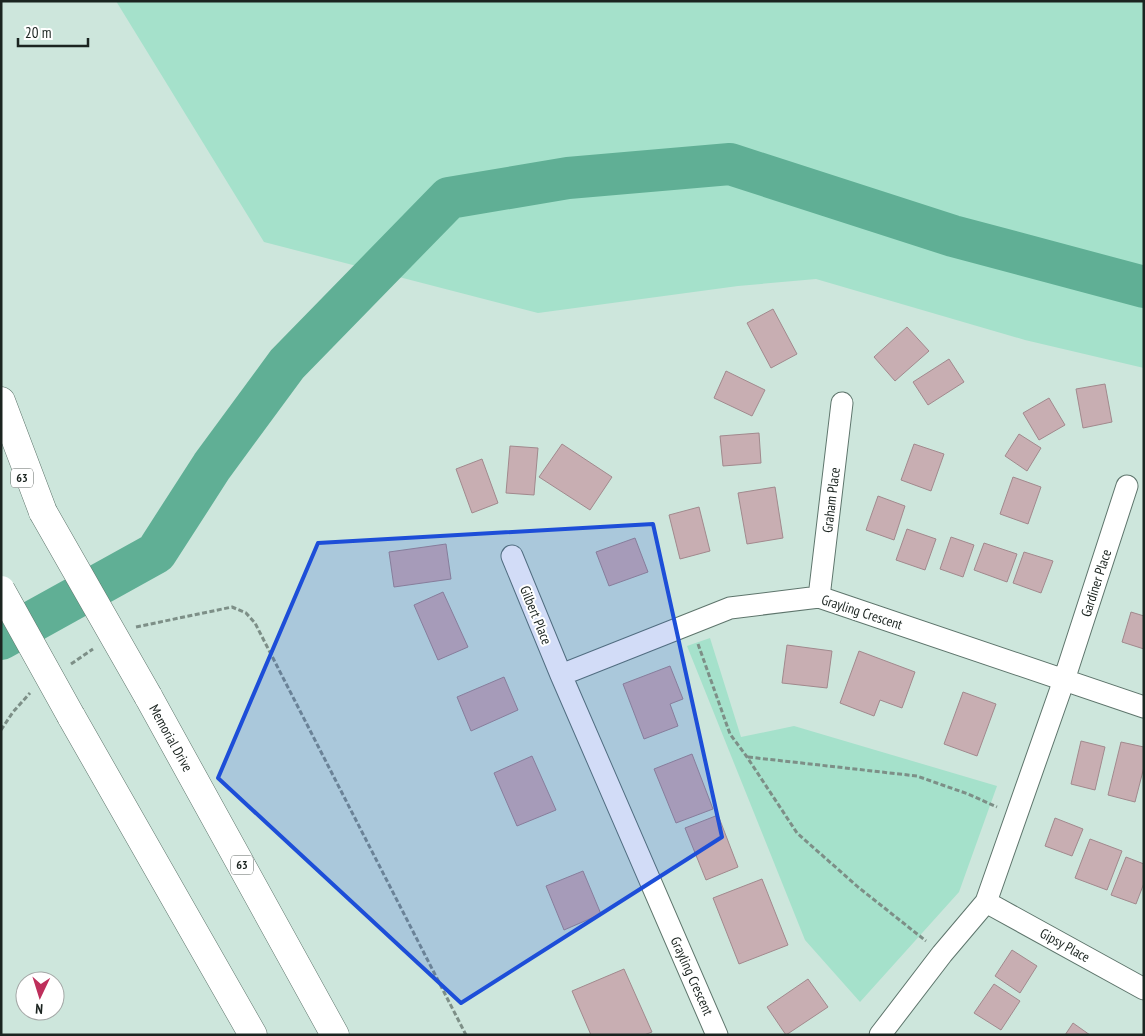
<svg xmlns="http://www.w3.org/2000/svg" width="1145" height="1036" viewBox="0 0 1145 1036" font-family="'PT Sans Narrow',sans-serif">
  <rect width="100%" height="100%" fill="#cde6dc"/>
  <path fill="#a5e1cb" d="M116,1H1144V368L1025,340L816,279L738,286L538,313L264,242Z
    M710,638L741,737L794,726L997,786L959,892L860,1002L805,940L687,646Z"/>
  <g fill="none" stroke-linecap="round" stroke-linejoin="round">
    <path stroke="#60af95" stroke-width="42" d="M1,639L156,553L212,466L287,364L449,198L568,178L730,164L953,236L1144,287"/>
  </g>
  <path fill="#c8aeb2" stroke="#a1898d" d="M773,309L797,354L771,368L747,323Z
    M907,327L929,351L895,381L874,357Z
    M949,359L964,382L928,405L913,382Z
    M726,371L765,390L752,416L714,398Z
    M1105,384L1112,422L1083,428L1076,389Z
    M1049,398L1065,425L1039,440L1023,413Z
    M759,433L761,463L723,466L720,436Z
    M1019,434L1041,448L1027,471L1005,456Z
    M562,444L612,477L590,510L539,477Z
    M914,444L944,454L931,491L901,480Z
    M510,446L538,448L534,495L506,493Z
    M482,459L498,503L472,513L456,469Z
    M1013,477L1041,487L1028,524L1000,514Z
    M775,487L783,538L747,544L738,493Z
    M878,496L905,506L894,540L866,530Z
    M699,507L710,551L680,559L669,515Z
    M907,529L936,539L925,570L896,560Z
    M951,537L974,545L963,577L940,569Z
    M635,538L648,572L609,586L596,552Z
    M984,543L1017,554L1007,582L974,570Z
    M446,544L451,579L394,587L389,552Z
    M1024,552L1053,561L1041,593L1013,583Z
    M443,592L468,647L438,660L414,605Z
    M1131,612L1144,616V649L1122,642Z
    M787,645L832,651L827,688L782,683Z
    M859,651L915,672L902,708L880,700L874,716L840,703Z
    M670,666L683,699L670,704L678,726L644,739L623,684Z
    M504,677L518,710L471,731L457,697Z
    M963,692L996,704L977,756L944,744Z
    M1081,741L1105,747L1095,790L1071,784Z
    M1121,742L1144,747V767L1135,802L1108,795Z
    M692,754L713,809L676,823L654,769Z
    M532,756L556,810L517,826L494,773Z
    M718,815L738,867L706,880L685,828Z
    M1055,818L1083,829L1072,856L1045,846Z
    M1090,839L1122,851L1107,890L1075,878Z
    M1126,857L1144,864V883L1136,904L1111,895Z
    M583,871L601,914L564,930L546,886Z
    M762,879L788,945L739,964L713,898Z
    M1012,950L1037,966L1020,993L995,976Z
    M624,969L652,1032L644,1035H591L572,991Z
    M808,979L828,1007L786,1035L767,1007Z
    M994,984L1020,1001L1001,1030L974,1013Z
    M1073,1023L1090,1035H1065Z"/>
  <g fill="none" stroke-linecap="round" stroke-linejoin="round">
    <defs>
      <path id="street" d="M512,556L561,675L717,1035
        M819,597L842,403
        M561,675L730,608L819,597L1144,707
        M986,902L1144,989
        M880,1035L942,954L986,902L1064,680L1127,486"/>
      <path id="highway" d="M1,401L43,512
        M148,696L335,1035
        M71,716L253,1035"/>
    </defs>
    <use href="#street" stroke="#5e756c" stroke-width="23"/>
    <use href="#highway" stroke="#5e756c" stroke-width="29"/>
    <path stroke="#7d8f87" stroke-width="3" stroke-dasharray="5 2.5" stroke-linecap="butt" d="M136,627L232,607L246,613L255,623L466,1035
      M698,644L730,734L747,757L797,833L858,887L926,941
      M71,664L93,649
      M1,730L13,712L30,693
      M748,757L917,776L968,794L997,807"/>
    <use href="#street" stroke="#fff" stroke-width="21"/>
    <use href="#highway" stroke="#fff" stroke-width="28"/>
    <defs>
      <path id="highway-bridge" d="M43,512L148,696
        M1,590L71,716"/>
    </defs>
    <use href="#highway-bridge" stroke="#5e756c" stroke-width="29" stroke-linecap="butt"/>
    <use href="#highway-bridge" stroke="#fff" stroke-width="28"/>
  </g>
  <path fill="#1d4ed8" fill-opacity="0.2" stroke="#1d4ed8" stroke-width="4" stroke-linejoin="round" d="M653,524L722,837L461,1003L218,778L318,543Z"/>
  <g text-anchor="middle" stroke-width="4" stroke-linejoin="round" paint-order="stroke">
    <g fill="#fff" stroke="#5f6663" stroke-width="1">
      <rect x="11" y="468.5" width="22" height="19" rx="4"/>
      <rect x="231" y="855.5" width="22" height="19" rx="4"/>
    </g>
    <g font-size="12" font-weight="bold" fill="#1b2420">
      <text x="22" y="482">63</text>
      <text x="242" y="869">63</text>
    </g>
    <g font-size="14" fill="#1b2420" stroke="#fff">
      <text transform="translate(831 500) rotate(-83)" y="5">Graham Place</text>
      <text transform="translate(1096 583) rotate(-72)" y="5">Gardiner Place</text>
      <text transform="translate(862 612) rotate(18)" y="5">Grayling Crescent</text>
      <text transform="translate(536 615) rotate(68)" y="5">Gilbert Place</text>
      <text transform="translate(171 738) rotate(61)" y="5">Memorial Drive</text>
      <text transform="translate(1065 945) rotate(29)" y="5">Gipsy Place</text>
      <text transform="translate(692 976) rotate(66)" y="5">Grayling Crescent</text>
    </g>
  </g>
  <rect width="1145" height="1036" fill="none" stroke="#1b2420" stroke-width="5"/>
  <g transform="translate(40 996) rotate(184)"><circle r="24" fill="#ffffff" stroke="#a4a7a6"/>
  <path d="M0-4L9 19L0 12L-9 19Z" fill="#be2f5b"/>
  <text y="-8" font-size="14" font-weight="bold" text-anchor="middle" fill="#1b2420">N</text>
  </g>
  <path d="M18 38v8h70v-8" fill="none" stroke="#1b2420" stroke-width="2.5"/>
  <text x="25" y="38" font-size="15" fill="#1b2420" stroke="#ffffff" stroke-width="4" paint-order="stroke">20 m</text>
</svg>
